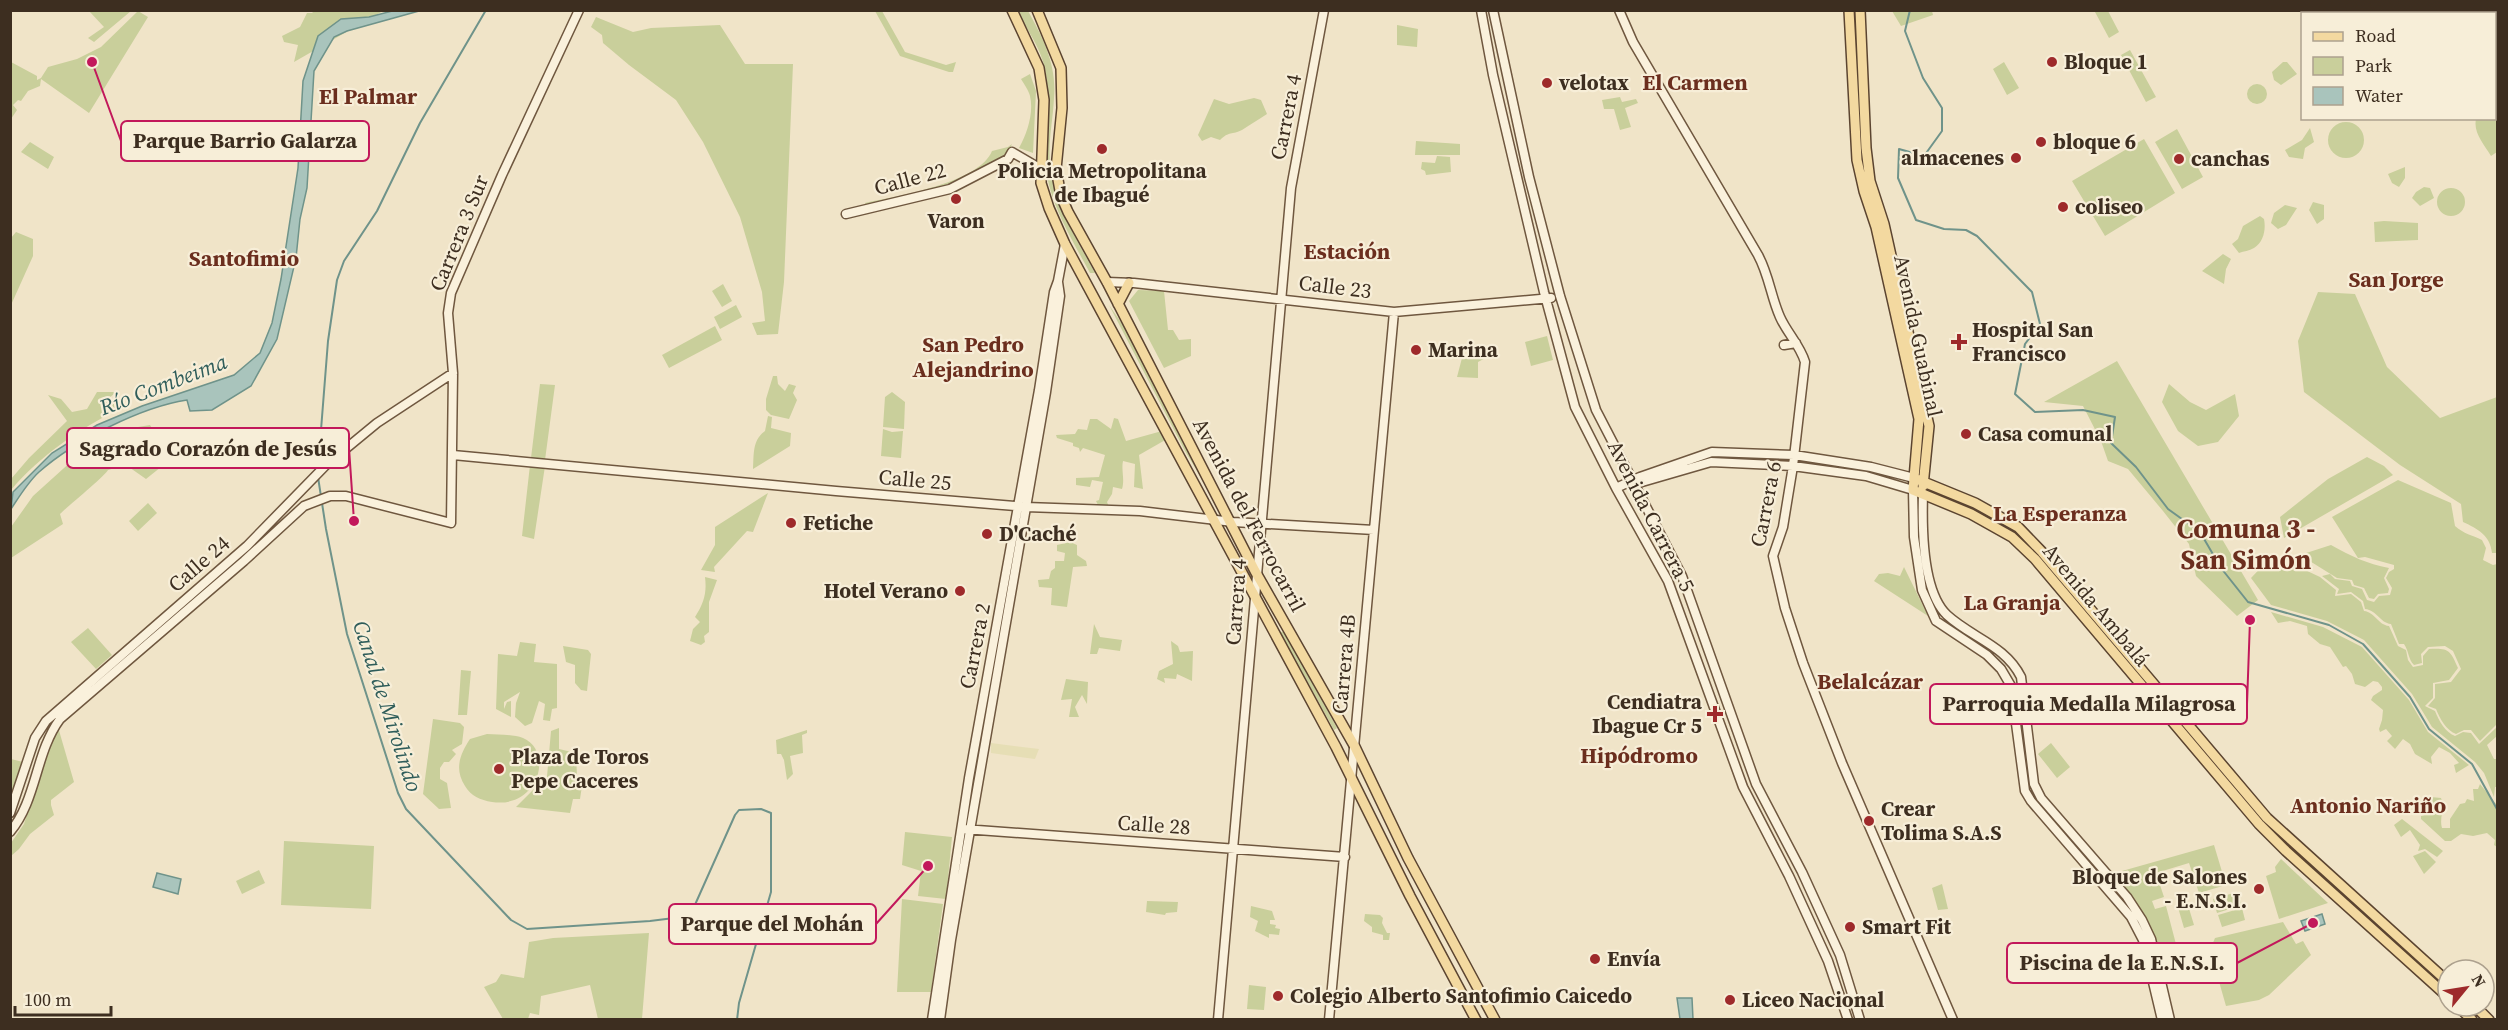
<svg xmlns="http://www.w3.org/2000/svg" width="2508" height="1030" viewBox="0 0 2508 1030" font-family="'Source Serif 4',serif">
  <rect width="100%" height="100%" fill="#f0e4c8"/>
  <path fill="#e6deb5" d="M991,743L1039,749L1035,759L991,753Z"/>
  <path fill="#c9cf9b" d="M89,11H131L94,42L88,38L104,27Z
    M138,11L148,17L89,113L41,79L40,86L28,91L21,101L18,100L13,105L17,110L11,119V62L37,76V80L41,78L48,67L77,59L101,47Z
    M314,11H383L294,62L298,45L284,42L282,36L300,27L307,13H312Z
    M875,11H882L905,52L946,65L956,62L953,72H949L900,56Z
    M1017,11H1028C1043,38 1057,65 1054,98C1053,120 1048,141 1050,163C1054,204 1076,238 1095,273H1090C1075,245 1057,216 1049,185C1039,147 1053,107 1045,69C1041,49 1027,29 1017,11Z
    M1892,11H1932L1933,15L1901,26Z
    M2098,11H2108L2119,32L2109,38L2095,12Z
    M596,17L633,32L651,28L720,25L745,64H793L784,282L778,334L757,335L752,323L765,321L762,292L740,217L703,142L676,100L629,65L603,43L602,35L591,27Z
    M1397,25L1418,29L1417,47L1397,45Z
    M2130,50L2156,97L2146,102L2121,55Z
    M2004,62L2019,88L2007,95L1993,69Z
    M2283,62H2287L2297,74L2281,85L2274,80L2272,72Z
    M1030,74L1036,91L1033,153L1019,148C1027,134 1034,113 1030,96C1029,91 1024,84 1021,79Z
    M2247 94a10 10 0 1 1 20 0a10 10 0 1 1-20 0Z
    M2497,87V152L2491,156C2484,144 2473,133 2476,119L2494,118L2495,89Z
    M1620,97L1622,102L1636,99L1638,103L1625,108L1631,127L1620,130L1614,109H1604L1602,100Z
    M1254,98L1261,100L1267,114C1259,119 1250,125 1242,130C1232,135 1229,131 1220,140L1211,137L1202,141L1198,135L1214,99L1229,104Z
    M2328 140a18 18 0 1 1 36 0a18 18 0 1 1-36 0Z
    M2310,128L2314,142L2305,148L2303,159L2289,157L2285,150L2302,140Z
    M2177,129L2203,177L2182,189L2155,142Z
    M2144,139L2175,193L2105,236L2072,181Z
    M1416,141L1460,144V155H1415Z
    M30,142L54,157L48,169L21,152Z
    M1012,144C1007,159 965,181 948,186C922,195 893,199 866,206L865,203C897,196 979,183 992,151L1008,147Z
    M1437,156L1450,157L1451,172L1426,175L1425,171L1421,169L1422,162L1435,163Z
    M2405,167V178L2399,187L2392,183L2388,174Z
    M2424,187L2430,188L2434,198L2420,206L2412,198L2416,192Z
    M2437 202a14 14 0 1 1 28 0a14 14 0 1 1-28 0Z
    M2313,202L2324,205V219L2317,224L2309,210Z
    M2285,205L2297,208L2286,225L2278,229L2271,223L2274,213Z
    M2260,216L2264,219C2266,229 2264,242 2254,248C2249,251 2244,251 2239,253L2232,244L2238,239L2243,226Z
    M2384,221L2418,223V240L2375,242L2374,222Z
    M16,232L33,239V256L11,305V238Z
    M2223,254L2231,259L2226,269L2224,284L2202,271Z
    M723,284L732,301L722,307L712,291Z
    M1138,290L1164,291L1168,330H1173L1179,340L1191,339V356L1164,368L1129,301Z
    M2318,292L2355,294L2387,367L2440,418L2497,397V553H2492C2490,535 2478,529 2463,522L2461,504L2400,465L2304,392L2298,341Z
    M736,305L742,317L720,329L714,317Z
    M1109,305L1125,328L1211,490L1209,491L1185,451Z
    M715,326L722,340L669,368L662,355Z
    M1547,336L1553,360L1531,366L1525,342Z
    M1486,348L1491,355L1478,362V378L1457,377L1462,358Z
    M2117,361L2258,600L2237,616L2196,576L2189,544L2163,511L2128,469L2108,461L2101,441L2083,406L2044,402Z
    M773,376H777L778,384L785,391L789,384L796,386L793,393L797,400L789,419L771,415L766,410V399Z
    M540,384L555,385L545,460L531,458Z
    M2169,384L2190,402L2206,410L2235,394L2239,416L2218,442L2198,446L2178,431L2162,402Z
    M97,392H116L108,399L119,409C78,430 41,455 11,490V479L29,458L67,421L48,395L61,399L72,412L87,409Z
    M892,392L905,402L904,429L883,427L885,397Z
    M768,416L772,417L771,428L791,433L790,446L753,469C754,455 752,440 765,431Z
    M1114,418L1118,419L1126,441L1162,431L1167,439L1139,455L1143,489L1134,487L1135,464L1123,461C1121,470 1125,479 1122,489L1113,487L1112,494L1107,502L1109,507H1099L1096,501L1099,500L1103,482L1092,480L1090,487L1076,485V478L1099,477L1105,455L1083,448L1080,452L1079,448L1073,446V443L1057,438L1056,435L1075,434L1078,429L1087,430L1090,419H1097L1111,429Z
    M150,425L171,459L146,479L126,465L108,470C106,475 67,507 60,514L63,524L11,558V527L33,496L74,459L138,427Z
    M883,429L892,432L903,431L901,458L881,456Z
    M2367,457L2384,466L2393,475L2284,538L2280,517L2328,479Z
    M530,465L545,466L534,539L522,536Z
    M2398,480L2451,503L2455,526C2464,534 2472,535 2482,540L2486,548L2483,560L2493,565L2497,564V724L2480,741L2471,730H2464L2456,734C2446,730 2440,719 2436,709L2428,706L2435,698V684L2451,682L2461,669L2453,651L2445,646L2428,647L2421,654L2422,663L2414,665C2408,659 2409,651 2404,644H2399L2391,624C2380,623 2377,610 2365,609L2363,601L2351,592L2337,594L2339,589L2322,576L2330,574L2335,579L2350,581L2352,586L2362,589L2367,600L2374,602L2379,596L2390,595L2392,588L2386,578L2389,572L2394,569V565L2365,557L2358,558L2332,517Z
    M768,493L753,532L747,531L714,567L715,572L701,570L715,545V527Z
    M148,503L157,513L138,531L129,521Z
    M1070,542L1077,545V555L1086,561L1087,566L1073,567L1067,607L1051,605L1052,588L1039,587L1038,580L1049,579L1051,571L1055,568V561H1064L1065,553L1057,551V545Z
    M2331,545C2351,556 2367,564 2389,568L2384,578L2389,589L2388,593L2378,594L2374,599L2369,598L2364,588L2354,585L2352,580L2337,578L2300,555Z
    M2273,555L2320,577L2336,590L2335,596L2351,594L2361,602L2364,611C2375,612 2378,625 2389,626L2398,646L2406,650L2408,660L2413,667L2423,665V656L2429,649C2449,648 2450,650 2458,668L2449,680L2433,683V698L2425,706L2435,711C2439,721 2445,732 2455,736L2463,732L2471,733L2479,744L2497,727V736L2487,745L2494,759H2497V787H2495L2494,797L2484,773L2475,762L2432,727L2412,694L2364,640L2327,621L2271,605L2251,578Z
    M1904,567L1928,616L1874,581L1879,574L1888,573L1900,576Z
    M705,577L717,580L709,602V632L704,636L705,642L701,645L690,641L693,629L700,622L695,617C704,603 707,593 705,577Z
    M2271,612L2323,627L2362,647L2409,700L2428,732L2469,765L2456,773L2454,765L2459,763L2450,753L2439,747L2431,757L2432,764L2415,754L2410,744L2403,739L2395,749L2387,741L2392,736L2386,729L2380,732L2379,729L2382,720L2383,710L2371,700L2373,696L2382,690V687L2378,682L2373,681L2365,687L2355,684L2352,674L2346,666L2343,667L2330,647L2320,644L2308,634L2307,626L2290,621L2278,623Z
    M1094,624L1100,637L1122,640L1120,651L1099,648L1097,654H1090Z
    M88,628L112,655L96,669L71,642Z
    M1280,632H1284L1337,728L1334,730Z
    M1171,641L1178,646L1180,652L1193,651L1192,681L1177,674L1176,679L1164,678L1165,683L1157,679L1159,671L1173,664Z
    M520,642L536,644L534,662L557,664V708L552,709L550,721L543,720L545,704L539,701L532,723L525,726L515,717L516,703L520,692L504,702V709L507,702L511,701V717L496,709L498,654L517,656Z
    M563,646L588,650L591,654L587,691L581,690L575,683V665L566,662Z
    M461,670L471,671L467,715H458Z
    M1066,679L1088,682L1087,704L1082,695L1075,707L1079,717H1069L1072,699L1061,700Z
    M433,719L460,723L464,727L462,744L452,750L456,754L449,762H444L440,768V779L447,783L451,808L439,809L423,794Z
    M58,727L74,782L51,800V805L54,815L30,834L19,849L11,856V843L24,824L49,741Z
    M559,728V749L576,753L577,777L583,779L580,799H573L570,813L516,807L537,786L546,788L551,731Z
    M807,730V733L802,735L803,753L790,756L793,774L787,780L784,760L781,754H777L776,740Z
    M487,734C498,735 513,734 523,738C554,751 539,809 492,802C480,800 471,796 465,786C454,769 460,754 470,739Z
    M2051,743L2070,767L2057,778L2038,754Z
    M11,759L23,762L11,798Z
    M2480,784L2497,805V847L2494,845L2495,840L2487,833L2473,836L2461,834L2451,841H2445L2421,819V816L2432,813V808L2423,804L2425,799L2431,797L2441,798C2445,809 2439,818 2442,828H2450V819L2460,804L2465,803L2467,799L2474,801L2473,789H2478Z
    M2402,819L2443,851L2437,857L2425,849L2418,851L2420,845L2410,830L2401,837L2394,825Z
    M905,832L952,837L946,899L918,896L921,871L902,865Z
    M284,841L374,846L371,909L281,905Z
    M2214,845L2226,885L2199,893L2189,863L2156,873L2164,897L2152,901L2155,909L2166,906L2177,948L2157,953L2154,937L2115,873Z
    M2425,851L2436,862L2424,874L2413,856Z
    M2281,859L2328,903L2279,919L2266,876L2276,872L2275,867Z
    M259,870L265,883L242,894L236,881Z
    M1942,884L1948,909L1938,910L1932,888Z
    M2237,892L2242,905L2217,913L2213,899Z
    M902,899L943,904L931,992H897Z
    M1147,901L1178,902L1177,912L1166,913L1165,915L1146,912Z
    M2187,902L2194,925L2184,928L2177,904Z
    M1251,906L1272,911L1275,920H1270V924L1276,925L1275,928L1280,929L1279,935L1269,934V938L1255,931L1258,921L1250,917Z
    M2242,908L2245,920L2222,927L2218,915Z
    M1365,914L1380,915L1383,918L1382,923L1387,933H1390L1389,940H1383V935L1372,932V927L1364,921Z
    M2283,922L2296,944L2303,941L2311,955L2269,995L2259,1000L2226,1006L2210,950L2215,938Z
    M649,933L642,1019H598L590,985L541,996L539,1015L530,1013L528,1019H503L484,987L496,982L501,974L524,978L529,942L553,938Z
    M1249,985L1266,987L1264,1010L1247,1009Z"/>
  <path fill="#a9c4bc" stroke="#6f938a" stroke-width="1.5" d="M396,10L419,11L347,31L334,37L314,71L307,188L300,219L296,258L277,339L251,386L212,410L190,411L187,400C141,407 74,441 39,472C28,482 19,497 11,509L13,492L52,453L97,425L142,406L234,375L260,353L272,323L281,279L298,168L303,81L318,36L341,19L369,17Z
    M157,873L181,879L178,894L153,887Z
    M2322,914L2325,924L2305,931L2301,921Z
    M1677,998H1692L1693,1019H1680Z"/>
  <g fill="none" stroke-linecap="round" stroke-linejoin="round">
    <path stroke="#6f938a" stroke-width="2" d="M1910,10L1905,31L1923,78L1942,108V131L1924,156L1899,149L1898,178L1916,220L1944,229L1966,230L1977,236L2032,292L2040,324L2025,344L2015,394L2035,412L2083,410L2115,417L2111,443L2136,467L2168,509L2200,532L2221,568L2248,602L2329,625L2363,644L2410,697L2429,729L2472,764L2498,811
      M318,468L328,341L337,280L344,261L377,211L420,123L486,10
      M318,477L326,529L347,634L398,793L406,809L511,920L527,929L650,921L682,917L694,907L735,815L739,810L761,809L771,813V892L739,1003L737,1020"/>
    <defs>
      <path id="secondary" d="M1481,10L1493,75L1544,292L1575,407L1616,488L1668,581L1743,787L1789,876L1828,961L1848,1020
        M1493,10L1529,177L1560,296L1596,410L1682,576L1756,784L1802,872L1840,955L1860,1020
        M1619,10L1633,42L1758,255C1769,275 1771,297 1780,317C1787,333 1800,345 1805,362L1793,466L1783,527L1773,556L1785,608L1803,663L1842,763L1953,1020
        M846,214L950,189L1008,159L1012,152L1041,169
        M1107,282L1134,283L1394,312L1551,298
        M1784,345L1796,343
        M453,455L836,491L1026,507L1140,511L1233,522L1374,530
        M1632,482H1642L1711,462L1793,466L1866,476L1913,490L1914,537L1922,590L1936,621L1987,655L2001,669L2011,686L2025,791L2031,801L2131,917L2143,940L2162,1020
        M1616,488L1640,477L1712,452L1794,455L1871,467L1914,478
        M1923,494C1922,526 1922,591 1947,615C1972,638 2005,645 2021,677L2034,784L2041,798L2127,897L2142,920L2151,939L2170,1020
        M10,813L35,738L46,721L247,546L326,465L377,423L453,373
        M964,829L1345,857
        M10,832C37,800 35,753 60,719L244,561L304,506L330,496H346L451,523L453,373L448,313L451,293L502,175L579,10
        M932,1020L969,778L1039,390L1054,292L1058,281L1065,244
        M940,1020L951,940L1046,392L1060,296L1058,282
        M1218,1020L1291,188L1324,10
        M1329,1020L1394,312"/>
      <path id="primary" d="M1012,10L1039,68L1044,100L1041,183L1049,208L1065,244L1336,747L1410,896L1476,1020
        M1037,10L1061,68L1062,108L1056,169L1061,196L1068,212L1107,282L1255,571L1355,747L1408,858L1495,1020
        M1849,10L1857,160L1864,191L1876,227L1919,419L1913,490L1971,514L2012,537L2035,559L2259,824L2286,851L2448,997
        M1860,10L1866,148L1870,181L1884,224L1929,426L1923,486
        M1118,304L1129,283
        M1914,478L1975,503L2018,527L2042,552L2267,818L2448,982
        M2458,1006L2472,1020
        M2475,1006L2489,1020"/>
    </defs>
    <use href="#secondary" stroke="#6f573f" stroke-width="11"/>
    <use href="#primary" stroke="#5b4430" stroke-width="12"/>
    <use href="#secondary" stroke="#faf1dc" stroke-width="8"/>
    <use href="#primary" stroke="#f3d9a0" stroke-width="9"/>
  </g>
  <g fill="#9e2a2b" stroke="#f7eed8" stroke-width="2">
    <circle cx="2052" cy="62" r="6"/>
    <circle cx="1547" cy="83" r="6"/>
    <circle cx="2041" cy="142" r="6"/>
    <circle cx="1102" cy="149" r="6"/>
    <circle cx="2016" cy="158" r="6"/>
    <circle cx="2179" cy="159" r="6"/>
    <circle cx="956" cy="199" r="6"/>
    <circle cx="2063" cy="207" r="6"/>
    <path d="M1956 333h6v6h6v6h-6v6h-6v-6h-6v-6h6z"/>
    <circle cx="1416" cy="350" r="6"/>
    <circle cx="1966" cy="434" r="6"/>
    <circle cx="791" cy="523" r="6"/>
    <circle cx="987" cy="534" r="6"/>
    <circle cx="960" cy="591" r="6"/>
    <path d="M1712 705h6v6h6v6h-6v6h-6v-6h-6v-6h6z"/>
    <circle cx="499" cy="769" r="6"/>
    <circle cx="1869" cy="821" r="6"/>
    <circle cx="2259" cy="889" r="6"/>
    <circle cx="1850" cy="927" r="6"/>
    <circle cx="1595" cy="959" r="6"/>
    <circle cx="1278" cy="996" r="6"/>
    <circle cx="1730" cy="1000" r="6"/>
  </g>
  <g text-anchor="middle" stroke-width="4.5" stroke-linejoin="round" paint-order="stroke">
    <g font-size="21" font-weight="bold" fill="#3d2e20" stroke="#f7eed8" text-anchor="start">
      <text x="2064" y="69">Bloque 1</text>
      <text x="1559" y="90">velotax</text>
      <text x="2053" y="149">bloque 6</text>
      <text x="2004" y="165" text-anchor="end">almacenes</text>
      <text x="2191" y="166">canchas</text>
      <text x="1102" y="178" text-anchor="middle">Policia Metropolitana<tspan x="1102" dy="24">de Ibagué</tspan></text>
      <text x="2075" y="214">coliseo</text>
      <text x="956" y="228" text-anchor="middle">Varon</text>
      <text x="1972" y="337">Hospital San<tspan x="1972" dy="24">Francisco</tspan></text>
      <text x="1428" y="357">Marina</text>
      <text x="1978" y="441">Casa comunal</text>
      <text x="803" y="530">Fetiche</text>
      <text x="999" y="541">D'Caché</text>
      <text x="948" y="598" text-anchor="end">Hotel Verano</text>
      <text x="1702" y="709" text-anchor="end">Cendiatra<tspan x="1702" dy="24">Ibague Cr 5</tspan></text>
      <text x="511" y="764">Plaza de Toros<tspan x="511" dy="24">Pepe Caceres</tspan></text>
      <text x="1881" y="816">Crear<tspan x="1881" dy="24">Tolima S.A.S</tspan></text>
      <text x="2247" y="884" text-anchor="end">Bloque de Salones<tspan x="2247" dy="24">- E.N.S.I.</tspan></text>
      <text x="1862" y="934">Smart Fit</text>
      <text x="1607" y="966">Envía</text>
      <text x="1290" y="1003">Colegio Alberto Santofimio Caicedo</text>
      <text x="1742" y="1007">Liceo Nacional</text>
    </g>
    <g font-size="21" fill="#3d2e20" stroke="#f7eed8">
      <text transform="translate(1286 117) rotate(-79)" y="7">Carrera 4</text>
      <text transform="translate(910 179) rotate(-15)" y="7">Calle 22</text>
      <text transform="translate(459 233) rotate(-68)" y="7">Carrera 3 Sur</text>
      <text transform="translate(1335 287) rotate(7)" y="7">Calle 23</text>
      <text transform="translate(1918 336) rotate(78)" y="7">Avenida Guabinal</text>
      <text transform="translate(915 480) rotate(5)" y="7">Calle 25</text>
      <text transform="translate(1766 504) rotate(-79)" y="7">Carrera 6</text>
      <text transform="translate(1249 515) rotate(62)" y="7">Avenida del Ferrocarril</text>
      <text transform="translate(1651 516) rotate(63)" y="7">Avenida Carrera 5</text>
      <text transform="translate(199 564) rotate(-41)" y="7">Calle 24</text>
      <text transform="translate(1236 602) rotate(-86)" y="7">Carrera 4</text>
      <text transform="translate(2096 605) rotate(50)" y="7">Avenida Ambalá</text>
      <text transform="translate(975 646) rotate(-79)" y="7">Carrera 2</text>
      <text transform="translate(1344 664) rotate(-85)" y="7">Carrera 4B</text>
      <text transform="translate(1154 825) rotate(4)" y="7">Calle 28</text>
    </g>
    <g font-size="22" font-weight="bold" fill="#6b2e1e" stroke="#f7eed8">
      <text x="1695" y="90">El Carmen</text>
      <text x="368" y="104">El Palmar</text>
      <text x="1347" y="259">Estación</text>
      <text x="244" y="266">Santofimio</text>
      <text x="2396" y="287">San Jorge</text>
      <text x="973" y="352">San Pedro<tspan x="973" dy="25">Alejandrino</tspan></text>
      <text x="2060" y="521">La Esperanza</text>
      <text x="2012" y="610">La Granja</text>
      <text x="1870" y="689">Belalcázar</text>
      <text x="1639" y="763">Hipódromo</text>
      <text x="2368" y="813">Antonio Nariño</text>
    </g>
    <g font-size="22" font-style="italic" fill="#2f5d5a" stroke="#f7eed8">
      <text transform="translate(163 384) rotate(-21)" y="8">Río Combeima</text>
      <text transform="translate(388 706) rotate(72)" y="8">Canal de Mirolindo</text>
    </g>
    <g font-size="27" font-weight="bold" fill="#6b2e1e" stroke="#f7eed8">
      <text x="2246" y="538">Comuna 3 -<tspan x="2246" dy="31">San Simón</tspan></text>
    </g>
  </g>
  <path fill="none" stroke="#c2185b" stroke-width="2" d="M92 62L121 141M354 521L349 448M2250 620L2247 704M928 866L876 924M2313 923L2237 963"/>
  <g fill="#c2185b" stroke="#f7eed8" stroke-width="2">
    <circle cx="92" cy="62" r="6"/>
    <circle cx="354" cy="521" r="6"/>
    <circle cx="2250" cy="620" r="6"/>
    <circle cx="928" cy="866" r="6"/>
    <circle cx="2313" cy="923" r="6"/>
  </g>
  <g fill="#f7eed8" stroke="#c2185b" stroke-width="2">
    <rect x="121" y="121" width="248" height="40" rx="6"/>
    <rect x="67" y="428" width="282" height="40" rx="6"/>
    <rect x="1930" y="684" width="317" height="40" rx="6"/>
    <rect x="669" y="904" width="207" height="40" rx="6"/>
    <rect x="2007" y="943" width="230" height="40" rx="6"/>
  </g>
  <g font-size="22" text-anchor="middle" font-weight="bold" fill="#3d2e20">
    <text x="245" y="148">Parque Barrio Galarza</text>
    <text x="208" y="456">Sagrado Corazón de Jesús</text>
    <text x="2089" y="711">Parroquia Medalla Milagrosa</text>
    <text x="772" y="931">Parque del Mohán</text>
    <text x="2122" y="970">Piscina de la E.N.S.I.</text>
  </g>
  <rect width="2508" height="1030" fill="none" stroke="#3d2e20" stroke-width="24"/>
  <rect x="2301" y="12" width="195" height="108" fill="#f7eed8" stroke="#ada18e" stroke-width="1.5"/>
  <rect x="2313" y="32" width="30" height="9" fill="#f3d9a0" stroke="#ada18e" stroke-width="1.5"/>
  <text x="2355" y="42" font-size="18" fill="#3d2e20">Road</text>
  <rect x="2313" y="57" width="30" height="18" fill="#c9cf9b" stroke="#ada18e" stroke-width="1.5"/>
  <text x="2355" y="72" font-size="18" fill="#3d2e20">Park</text>
  <rect x="2313" y="87" width="30" height="18" fill="#a9c4bc" stroke="#ada18e" stroke-width="1.5"/>
  <text x="2355" y="102" font-size="18" fill="#3d2e20">Water</text>
  <g transform="translate(2466 988) rotate(60)"><circle r="28" fill="#f7eed8" stroke="#ada18e" stroke-width="1.5"/>
  <path d="M0-4.5L10 22L0 15L-10 22Z" fill="#9e2a2b"/>
  <text y="-9" font-size="16" font-weight="bold" text-anchor="middle" fill="#3d2e20">N</text>
  </g>
  <path d="M15 1006v9h96v-9" fill="none" stroke="#3d2e20" stroke-width="3"/>
  <text x="24" y="1006" font-size="18" fill="#3d2e20" stroke="#f7eed8" stroke-width="4.5" paint-order="stroke">100 m</text>
</svg>
